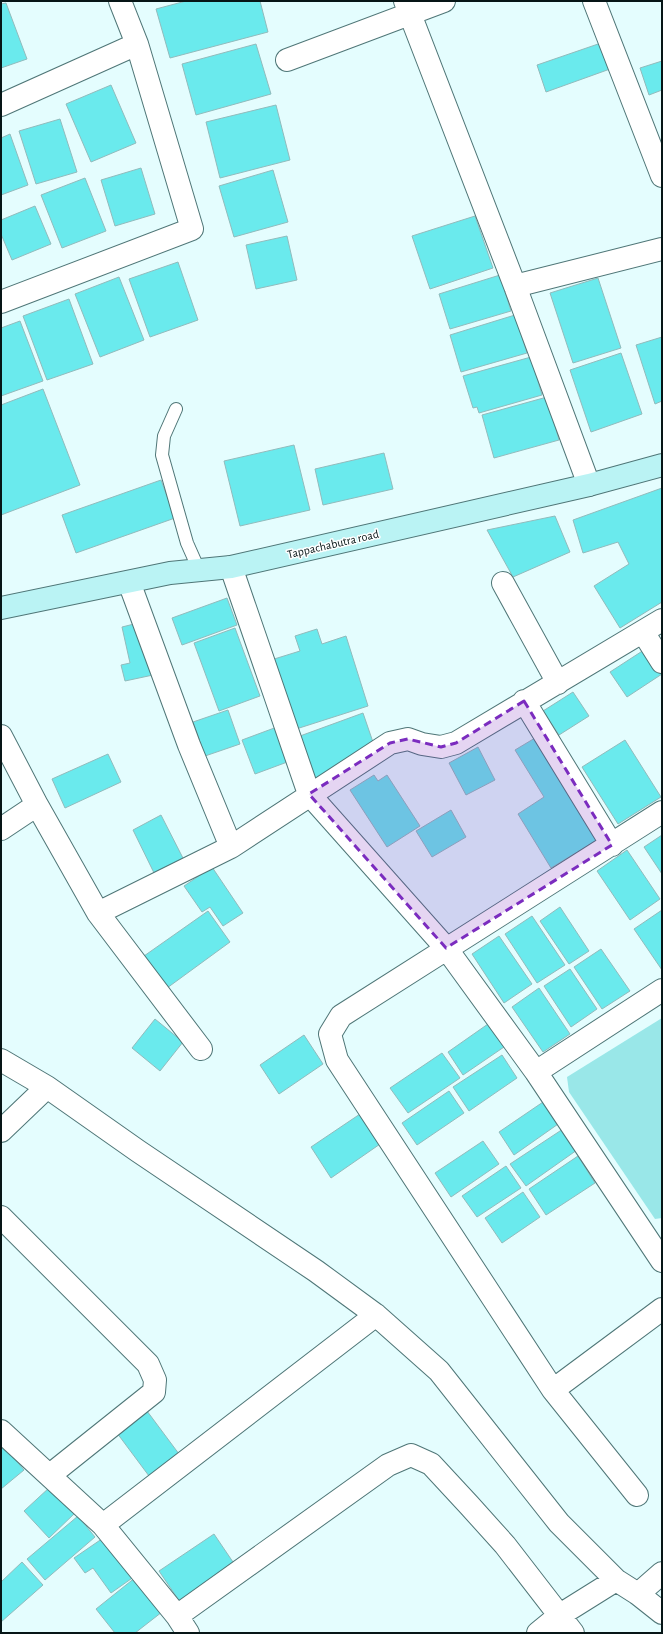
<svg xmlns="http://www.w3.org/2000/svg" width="663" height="1634" viewBox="0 0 663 1634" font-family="'Alegreya Sans',sans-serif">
  <rect width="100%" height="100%" fill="#e4fdfe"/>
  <path fill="#99e7e8" d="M662,1018V1218L655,1219L569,1092L567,1077Z"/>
  <path fill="#6aeaed" stroke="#91bbbc" d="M186,1H260L268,32L170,58L156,9Z
    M6,3L27,59L1,68V4Z
    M601,43L610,69L546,92L537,65Z
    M256,44L271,94L196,115L182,64Z
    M662,61V90L649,95L640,68Z
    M111,85L136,143L91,162L66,104Z
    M276,105L290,160L220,178L206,122Z
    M60,119L77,172L36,184L19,131Z
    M10,134L28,185L1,195V138Z
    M141,168L155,214L115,226L101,180Z
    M273,170L288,222L234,237L219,186Z
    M85,178L106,231L62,248L41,195Z
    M35,206L51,244L12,260L1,234V220Z
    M475,216L493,268L430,289L412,236Z
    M287,236L297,280L256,289L246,245Z
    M178,262L198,320L150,337L129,279Z
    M500,275L511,311L450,329L439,294Z
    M119,277L144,340L100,357L75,294Z
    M598,278L621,348L573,363L550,293Z
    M69,299L93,364L47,380L23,316Z
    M515,315L527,353L461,372L450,335Z
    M20,321L43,381L1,396V328Z
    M662,337V401L655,404L636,345Z
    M621,353L642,414L591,432L570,370Z
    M531,357L542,395L479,413L477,407L473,408L463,376Z
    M43,389L80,485L1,515V405Z
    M547,397L559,440L494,458L482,415Z
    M294,445L310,510L240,526L224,461Z
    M384,453L393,489L323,505L315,469Z
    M161,480L175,518L76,553L62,515Z
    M662,488V602L620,628L594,586L629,564L618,542L583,553L573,520Z
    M555,516L570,552L513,577L487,530Z
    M227,598L237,625L182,645L172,618Z
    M142,622L153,675L125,681L121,665L130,663L122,627Z
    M235,628L260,696L219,711L194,643Z
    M317,629L322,644L346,636L368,706L293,730L271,660L300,651L295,636Z
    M647,648L662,670V674L627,697L610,672Z
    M573,692L589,716L559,735L543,711Z
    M228,710L240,744L205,756L193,722Z
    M363,713L375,748L315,780L300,736Z
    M277,727L290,761L255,774L242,740Z
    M535,738L597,840L551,868L518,814L544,797L515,750Z
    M625,740L661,797L618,824L582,767Z
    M478,747L495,780L466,795L449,763Z
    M108,754L121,782L65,808L52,779Z
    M374,775L378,781L387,775L420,826L387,847L350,790Z
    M451,810L466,837L432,857L416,831Z
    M161,815L186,864L157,879L133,830Z
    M662,835V874L644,847Z
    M627,850L660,899L630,920L597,871Z
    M212,867L243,913L223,926L210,907L202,912L184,886Z
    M560,907L589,951L569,964L540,921Z
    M662,910V970L634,929Z
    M208,911L230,942L167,988L144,956Z
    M532,916L565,965L537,983L505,934Z
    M499,936L532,984L504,1003L472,954Z
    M601,949L630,991L602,1009L574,967Z
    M570,969L597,1009L571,1027L544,986Z
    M539,988L570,1034L543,1052L512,1007Z
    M155,1019L183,1042L160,1071L132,1048Z
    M488,1024L504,1047L463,1075L448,1052Z
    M304,1035L323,1064L279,1094L260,1065Z
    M442,1053L460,1078L408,1113L390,1088Z
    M502,1055L517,1078L469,1111L453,1087Z
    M449,1091L464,1113L417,1145L402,1123Z
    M546,1100L561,1122L514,1155L499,1132Z
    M363,1112L383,1142L331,1178L311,1147Z
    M563,1129L577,1150L526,1186L510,1164Z
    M483,1141L499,1164L451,1197L435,1173Z
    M578,1156L595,1183L546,1215L529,1189Z
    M506,1166L521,1188L477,1217L462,1196Z
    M523,1192L540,1217L502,1243L485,1218Z
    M147,1411L182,1458L152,1480L117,1433Z
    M2,1443L24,1470L1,1489V1444Z
    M50,1487L75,1513L49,1538L24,1511Z
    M78,1516L95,1537L45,1580L27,1559Z
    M109,1534L138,1574L111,1593L93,1568L85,1573L74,1558Z
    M214,1534L235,1565L180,1602L159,1571Z
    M22,1562L43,1585L1,1622V1582Z
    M136,1577L162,1612L135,1633H115L96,1609Z"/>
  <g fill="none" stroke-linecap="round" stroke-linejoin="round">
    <defs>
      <path id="service" d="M176,409L164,436L162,455L187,543L199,570"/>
      <path id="minor" d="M405,1L515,286L589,485
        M594,1L662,176
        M287,60L444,1
        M1,105L137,44
        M515,286L662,249
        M1,302L192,229L137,44L120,1
        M231,567L309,794L446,948L536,1072L662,1261
        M129,582L189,745L231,847
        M503,583L558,683
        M643,632L662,662
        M524,701L612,845
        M1,736L37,805
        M662,812L341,1016L330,1034L337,1060L553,1390L662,1309
        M1,829L37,805L98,913L201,1049
        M98,913L231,847L390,743L408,739L422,744L441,747L456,743L662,620
        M1,1060L47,1087L138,1151L316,1271L376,1315L439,1371L559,1523L616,1580L638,1594L662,1613
        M536,1072L662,990
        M1,1131L47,1087
        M1,1217L148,1364L155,1380L154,1392L50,1475
        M553,1390L637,1495
        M1,1431L103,1525L177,1616L188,1633
        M103,1525L376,1315
        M638,1594L662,1573
        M177,1616L388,1465L411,1455L431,1464L469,1505L505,1545L573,1633
        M538,1633L560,1615L616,1580"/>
      <path id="secondary" d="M1,608L170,573L231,567L589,485L662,465"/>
    </defs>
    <use href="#service" stroke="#4f7677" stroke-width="14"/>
    <use href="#minor" stroke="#4f7677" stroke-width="24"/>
    <use href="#secondary" stroke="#4f7677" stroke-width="24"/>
    <use href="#service" stroke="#fff" stroke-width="12"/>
    <use href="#minor" stroke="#fff" stroke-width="22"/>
    <use href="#secondary" stroke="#baf3f4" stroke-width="22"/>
  </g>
  <path fill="#7b2cbf" fill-opacity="0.2" stroke="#7b2cbf" stroke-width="3" stroke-dasharray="8 5" stroke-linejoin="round" d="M524,701L612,845L446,948L309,794L390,743L408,739L441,747L456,743Z"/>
  <g text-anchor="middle" stroke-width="3" stroke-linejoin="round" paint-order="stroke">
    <g font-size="12" fill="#061516" stroke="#fff">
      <text transform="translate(333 544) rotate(-13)" y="4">Tappachabutra road</text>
    </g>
  </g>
  <rect width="663" height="1634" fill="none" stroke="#061516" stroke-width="4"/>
</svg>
